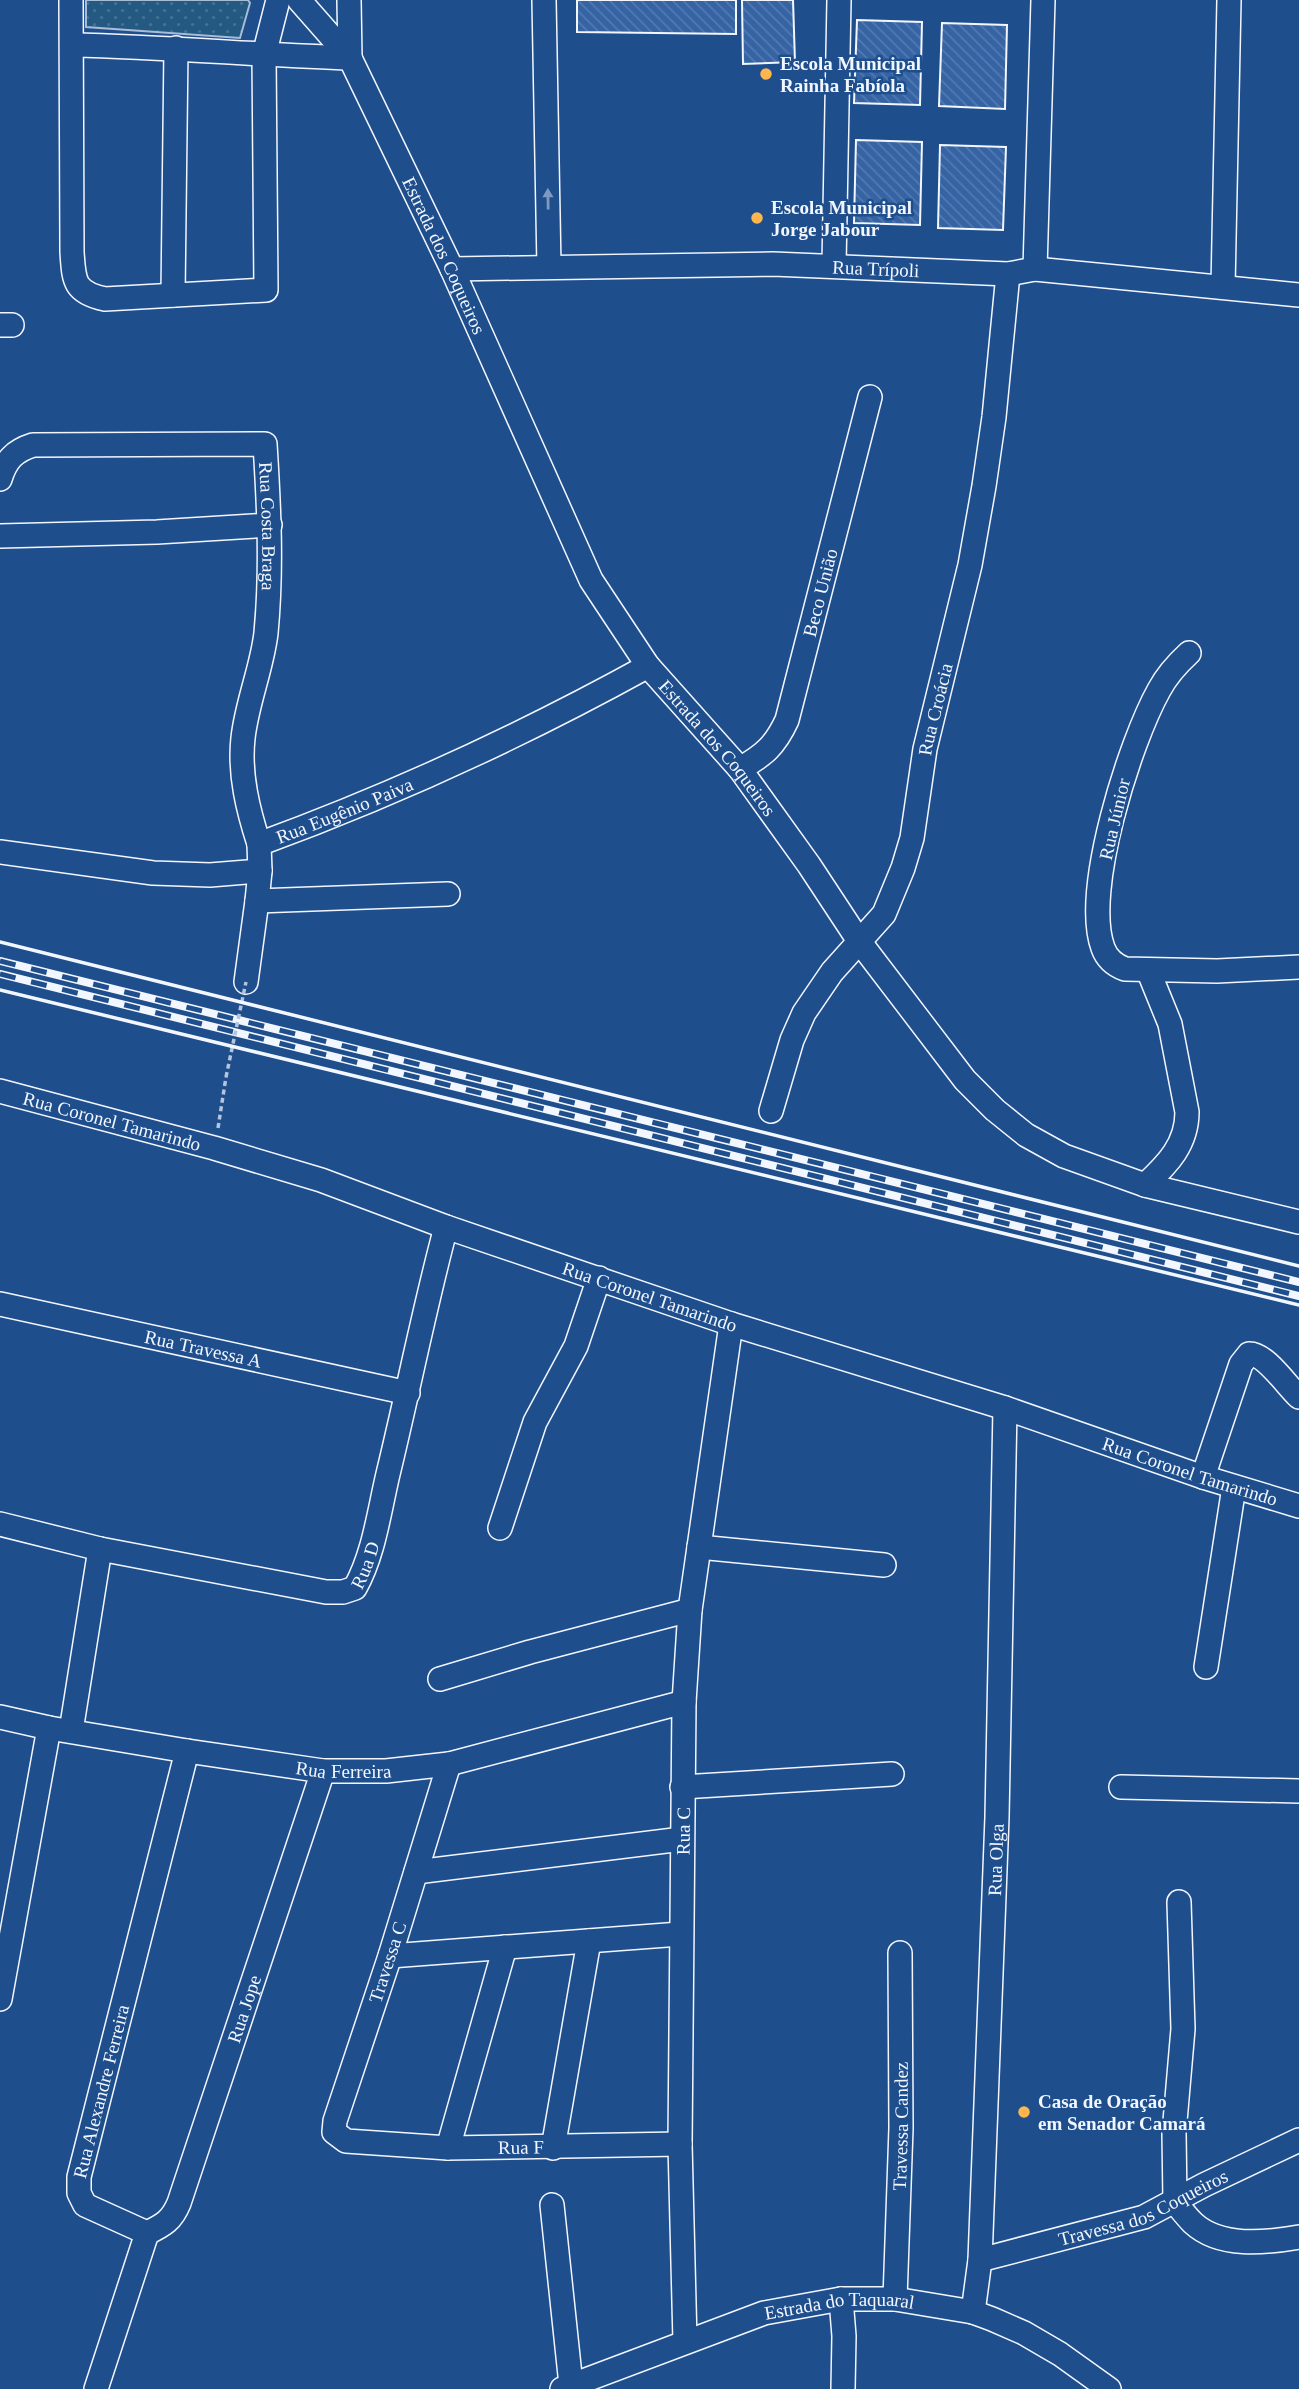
<svg xmlns="http://www.w3.org/2000/svg" width="1299" height="2389" viewBox="0 0 1299 2389" font-family="'Times New Roman',serif">
  <defs>
    <pattern id="park-dots" width="8" height="8" patternUnits="userSpaceOnUse" patternTransform="scale(1.75)"><rect width="8" height="8" fill="#245a82"/><path d="M2 2h.1M6 6h.1" fill="none" stroke="#447295" stroke-width="1.8" stroke-linecap="round"/></pattern>
    <pattern id="building-back-hatch" width="6" height="6" patternUnits="userSpaceOnUse" patternTransform="scale(1.75)"><rect width="6" height="6" fill="#3563a3"/><path d="M-1 5l2 2M0 0l6 6M5-1l2 2" fill="none" stroke="#537ab1"/></pattern>
  </defs>
  <rect width="100%" height="100%" fill="#1f4e8c"/>
  <path fill="url(#park-dots)" stroke="#a8bbd7" stroke-width="2" d="M86,0H248L250,3L240,38L86,27Z"/>
  <path fill="url(#building-back-hatch)" stroke="#f2f6ff" stroke-width="2" d="M577,0H736V34L577,32Z
    M742,0H793L795,62L743,64Z
    M857,20L922,22L920,105L854,103Z
    M942,23L1007,25L1005,109L939,106Z
    M856,140L922,142L920,225L854,223Z
    M940,145L1006,147L1003,230L938,228Z"/>
  <g fill="none" stroke-linecap="round" stroke-linejoin="round">
    <defs>
      <g id="minor">
        <path d="M71,0L72,252C74,280 73,292 105,299L266,290L264,55L278,0"/>
        <path id="s1" d="M299,0L350,58L452,269L591,580L648,666L740,769L809,865L859,941L965,1080L995,1110L1026,1135L1064,1156L1145,1185L1299,1222"/>
        <path d="M349,0L350,58"/>
        <path d="M544,0L549,267"/>
        <path d="M73,45C166,47 258,55 350,58"/>
        <path d="M834,265L839,0"/>
        <path id="s2" d="M452,269L773,264L1008,274L1035,269L1299,295"/>
        <path d="M1035,269L1043,0"/>
        <path d="M1223,287L1229,0"/>
        <path d="M173,295L176,48"/>
        <path d="M0,325H12"/>
        <path id="s3" d="M0,479C6,460 14,451 33,445L265,444C269,507 272,570 266,633C262,668 247,702 243,738C239,774 248,810 259,844"/>
        <path d="M0,536L157,532L270,525"/>
        <path d="M1189,653C1177,664 1167,675 1159,690C1130,742 1082,891 1103,948C1107,959 1114,965 1125,969L1217,971L1299,967"/>
        <path id="s4" d="M740,769C764,755 775,746 787,720L870,397"/>
        <path d="M0,852L153,873L210,875L260,871"/>
        <path id="s5" d="M448,894L257,901L260,871L259,844C393,795 523,735 648,666"/>
        <path d="M246,982L257,901"/>
        <path id="s6" d="M0,1091L214,1148L321,1180L446,1227L731,1324L1005,1408L1203,1477L1299,1506"/>
        <path id="s7" d="M771,1111L792,1040L804,1013L832,972L884,914L903,868L912,838L925,749L970,565L984,486L994,417L1008,274"/>
        <path d="M1145,1185C1168,1164 1187,1144 1187,1112L1170,1024L1148,970"/>
        <path id="s8" d="M0,1304L408,1393"/>
        <path d="M1203,1477L1241,1364L1249,1354C1265,1353 1287,1386 1299,1397"/>
        <path id="s9" d="M0,1524L100,1549L326,1592H343L355,1588C374,1554 379,1512 388,1474C408,1392 424,1309 446,1227"/>
        <path d="M500,1528L535,1422L576,1346L599,1278"/>
        <path d="M699,1547L884,1565"/>
        <path d="M1206,1667L1234,1487"/>
        <path d="M440,1679L530,1652L690,1610"/>
        <path id="s10" d="M0,1717L49,1728L187,1751L323,1771H386L449,1764L684,1702"/>
        <path d="M71,1731L100,1549"/>
        <path id="s11" d="M449,1764L390,1956L335,2121L334,2132L346,2141L448,2148L680,2144"/>
        <path d="M682,1787L892,1774"/>
        <path d="M1121,1787L1299,1791"/>
        <path d="M416,1872L682,1839"/>
        <path d="M1179,1902L1183,2029L1174,2133L1175,2202C1180,2208 1186,2216 1193,2223C1220,2248 1265,2243 1299,2237"/>
        <path d="M390,1956L680,1934"/>
        <path d="M0,1999L49,1728"/>
        <path d="M448,2148L505,1947"/>
        <path d="M553,2148L589,1941"/>
        <path d="M552,2205L571,2385"/>
        <path id="s12" d="M147,2233C164,2225 172,2220 179,2203L323,1771"/>
        <path id="s13" d="M980,2260L1144,2217L1204,2185L1299,2140"/>
        <path d="M841,2299L844,2336L843,2389"/>
        <path id="s14" d="M895,2299L901,2128L900,1953"/>
        <path id="s15" d="M973,2312L980,2260L997,1817L1005,1408"/>
        <path id="s16" d="M685,2342L680,2144L684,1702L690,1610L731,1324"/>
        <path id="s17" d="M96,2389L147,2233L85,2205L79,2193V2177L187,1751"/>
        <path id="s18" d="M562,2389L764,2313L841,2299H895L973,2312L992,2319L1024,2333L1060,2354L1109,2389"/>
      </g>
    </defs>
    <use href="#minor" stroke="#f2f6ff" stroke-width="26"/>
    <path stroke="#b3c4dc" stroke-width="3.5" stroke-dasharray="5 3.5" stroke-linecap="butt" d="M218,1128L226,1077"/>
    <use href="#minor" stroke="#1f4e8c" stroke-width="23"/>
    <defs>
      <path id="rail" d="M0,961L1299,1282
        M0,974L1299,1296"/>
    </defs>
    <use href="#rail" stroke="#f2f6ff" stroke-width="8"/>
    <use href="#rail" stroke="#1f4e8c" stroke-width="5" stroke-dasharray="16" stroke-linecap="butt"/>
    <path stroke="#b3c4dc" stroke-width="3.5" stroke-dasharray="5 3.5" stroke-linecap="butt" d="M226,1077L246,982"/>
    <path stroke="#f2f6ff" stroke-width="3.5" d="M0,942L1299,1266
      M0,990L1299,1305"/>
  </g>
  <defs><path id="oneway-solid" d="M-6-.8H1V-3.2L6.5 0L1 3.2V.8H-6Z" transform="scale(1.75)"/></defs>
  <use fill="#7e9ac0" href="#oneway-solid" transform="translate(548 199) rotate(-91)"/>
  <g fill="#ffb74d" stroke="#1f4e8c" stroke-width="2.5">
    <circle cx="766" cy="74" r="7"/>
    <circle cx="757" cy="218" r="7"/>
    <circle cx="1024" cy="2112" r="7"/>
  </g>
  <g text-anchor="middle" stroke-width="5" stroke-linejoin="round" paint-order="stroke">
    <g font-size="19" font-weight="bold" fill="#f2f6ff" stroke="#1f4e8c" text-anchor="start">
      <text x="780" y="70">Escola Municipal<tspan x="780" dy="22">Rainha Fabíola</tspan></text>
      <text x="771" y="214">Escola Municipal<tspan x="771" dy="22">Jorge Jabour</tspan></text>
      <text x="1038" y="2108">Casa de Oração<tspan x="1038" dy="22">em Senador Camará</tspan></text>
    </g>
    <g font-size="19" fill="#f2f6ff" stroke="#1f4e8c">
      <text dy="7" stroke="none"><textPath href="#s1" startOffset="296">Estrada dos Coqueiros</textPath></text>
      <text dy="7" stroke="none"><textPath href="#s2" startOffset="424">Rua Trípoli</textPath></text>
      <text dy="7" stroke="none"><textPath href="#s3" startOffset="364">Rua Costa Braga</textPath></text>
      <text dy="7" stroke="none"><textPath href="#s4" startOffset="201">Beco União</textPath></text>
      <text dy="7" stroke="none"><textPath href="#s7" startOffset="443">Rua Croácia</textPath></text>
      <text dy="7" stroke="none"><textPath href="#s1" startOffset="863">Estrada dos Coqueiros</textPath></text>
      <text dy="7" stroke="none"><textPath href="#s5" startOffset="340">Rua Eugênio Paiva</textPath></text>
      <text transform="translate(1114 819) rotate(-77)" y="7">Rua Júnior</text>
      <text dy="7" stroke="none"><textPath href="#s6" startOffset="116">Rua Coronel Tamarindo</textPath></text>
      <text dy="7" stroke="none"><textPath href="#s6" startOffset="682">Rua Coronel Tamarindo</textPath></text>
      <text dy="7" stroke="none"><textPath href="#s8" startOffset="208">Rua Travessa A</textPath></text>
      <text dy="7" stroke="none"><textPath href="#s6" startOffset="1250">Rua Coronel Tamarindo</textPath></text>
      <text dy="7" stroke="none"><textPath href="#s9" startOffset="388">Rua D</textPath></text>
      <text dy="7" stroke="none"><textPath href="#s10" startOffset="348">Rua Ferreira</textPath></text>
      <text dy="7" stroke="none"><textPath href="#s16" startOffset="511">Rua C</textPath></text>
      <text dy="7" stroke="none"><textPath href="#s15" startOffset="453">Rua Olga</textPath></text>
      <text transform="translate(387 1962) rotate(-72)" y="7">Travessa C</text>
      <text dy="7" stroke="none"><textPath href="#s12" startOffset="250">Rua Jope</textPath></text>
      <text dy="7" stroke="none"><textPath href="#s17" startOffset="350">Rua Alexandre Ferreira</textPath></text>
      <text dy="7" stroke="none"><textPath href="#s14" startOffset="173">Travessa Candez</textPath></text>
      <text dy="7" stroke="none"><textPath href="#s11" startOffset="576">Rua F</textPath></text>
      <text dy="7" stroke="none"><textPath href="#s13" startOffset="172">Travessa dos Coqueiros</textPath></text>
      <text dy="7" stroke="none"><textPath href="#s18" startOffset="292">Estrada do Taquaral</textPath></text>
    </g>
  </g>
</svg>
